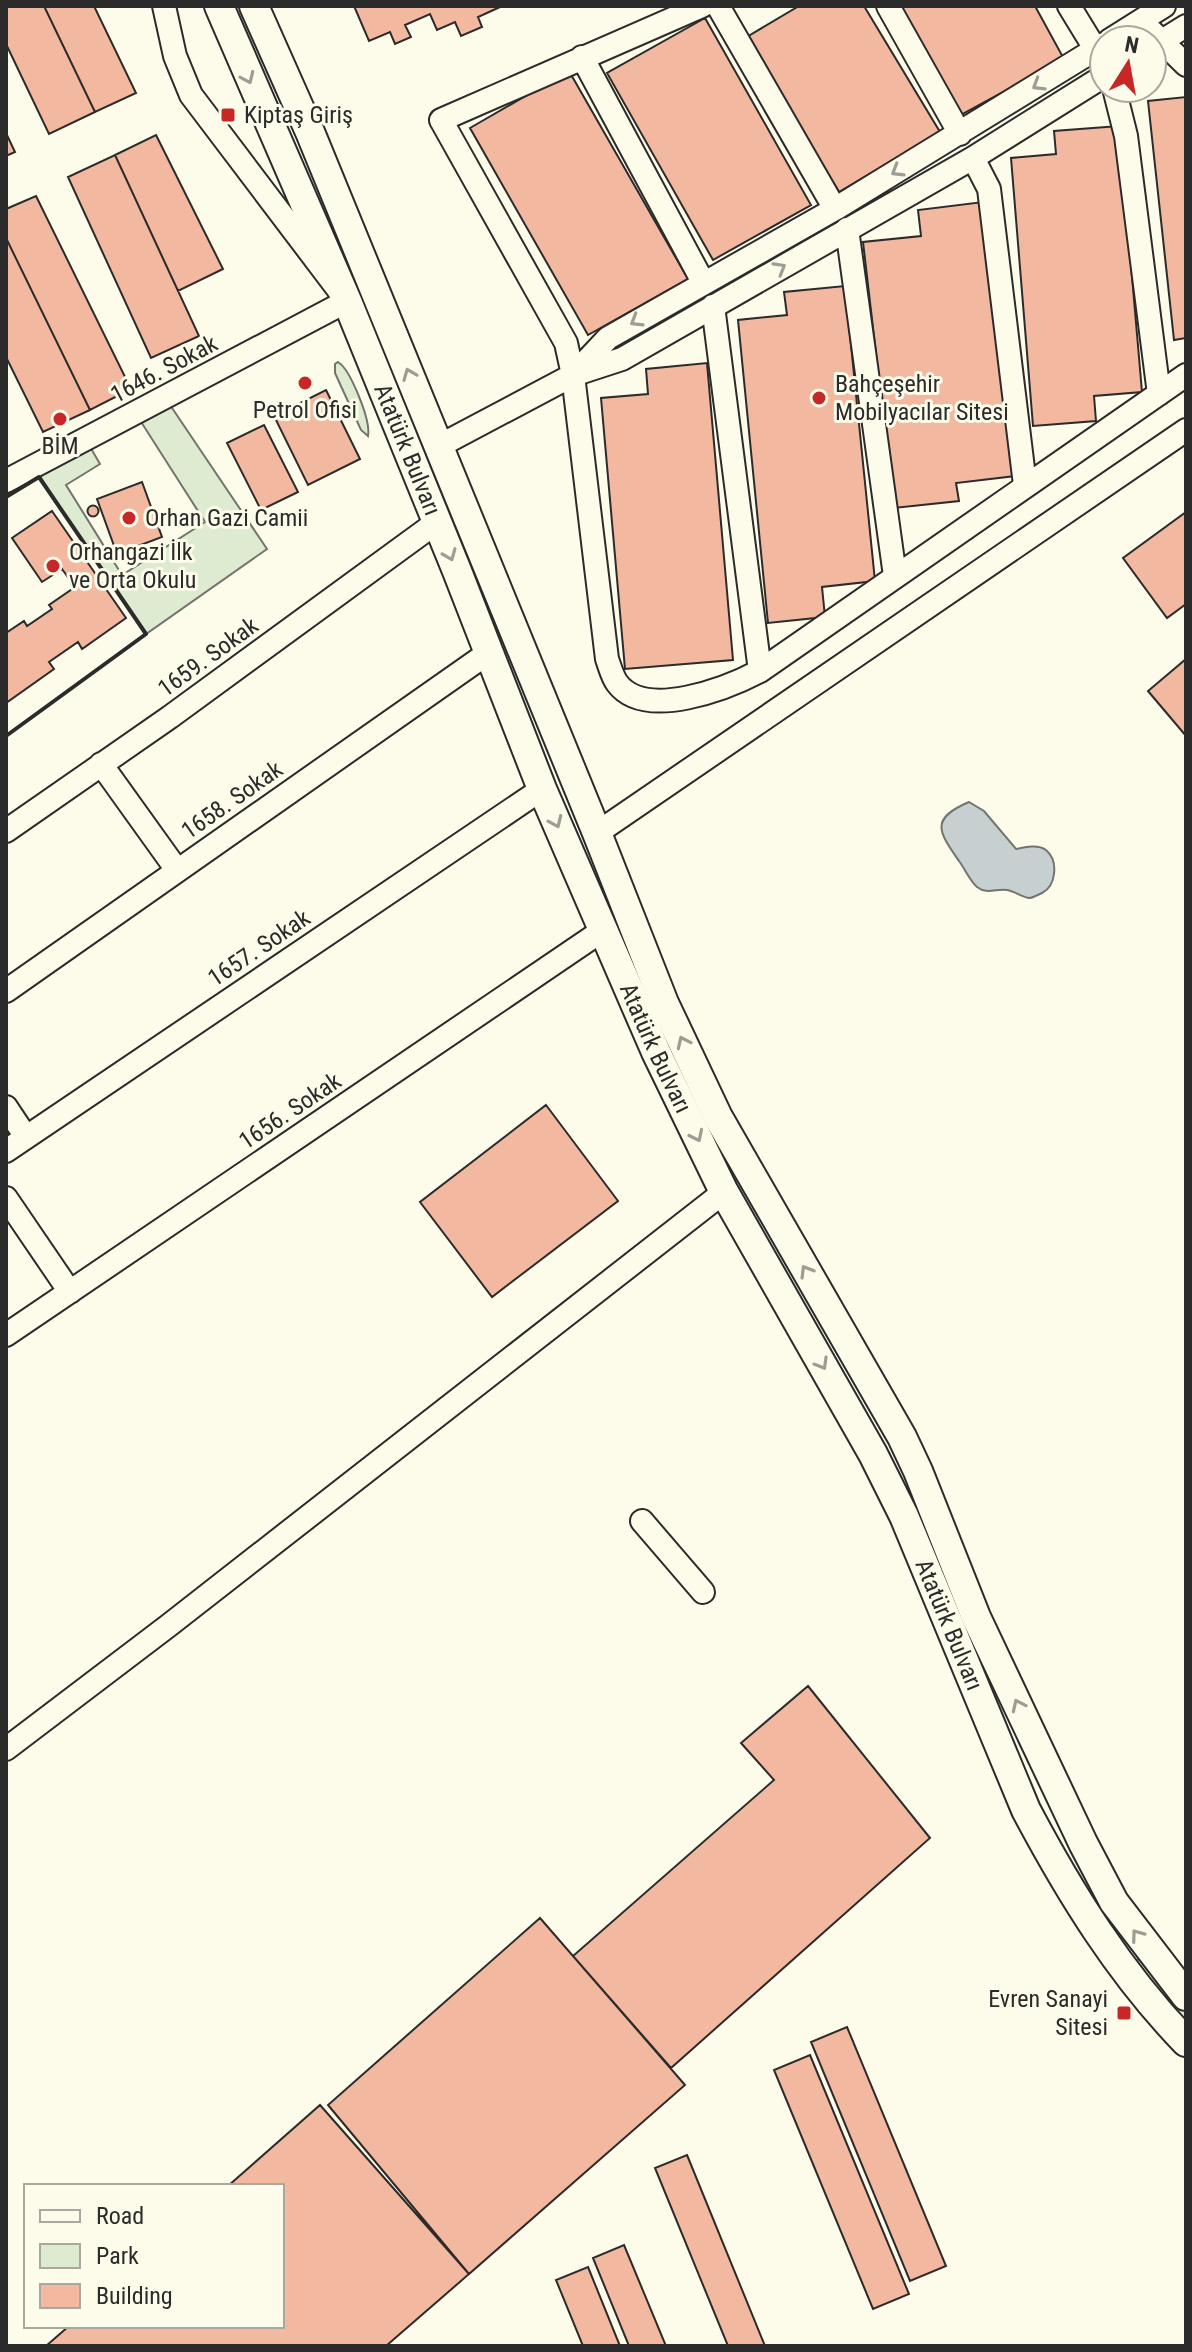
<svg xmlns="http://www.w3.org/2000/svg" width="1192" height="2352" viewBox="0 0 1192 2352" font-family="'Roboto Condensed',sans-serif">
  <rect width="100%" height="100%" fill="#fdfbea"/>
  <path fill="#deebd1" stroke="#74746e" stroke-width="2" d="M338,362C350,369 371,420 368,436L361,430L335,373V364Z
    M166,399L267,549L146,634L33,467L86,440L100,464L66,485L122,575L205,522L136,414Z
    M1139,1959L1186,2006V2026L1133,1963Z"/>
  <path fill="#c7d0d0" stroke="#74746e" stroke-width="2" d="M969,802L984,811L1016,849C1025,847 1038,844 1046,850C1059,861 1056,886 1042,893C1038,895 1034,897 1030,898C1022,898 1015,891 1007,890C997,888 987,895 977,887C970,881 965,869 959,861C939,832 929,819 969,802Z"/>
  <path fill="#f2b8a0" stroke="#2b2b2b" stroke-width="2" d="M6,6H44L95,112L49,134L6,44Z
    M44,6H94L136,93L95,112Z
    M354,6H500V7L478,17L482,27L461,36L455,22L437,30L430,14L405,25L411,37L395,44L390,32L369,41Z
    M799,6H864L940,132L839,192L745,38Z
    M901,6H1035L1064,59L961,115Z
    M705,18L811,205L713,260L607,73Z
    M569,71L688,279L588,335L470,128Z
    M1186,97V338L1174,340L1148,101Z
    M1119,126L1142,392L1094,396L1096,421L1033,426L1011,158L1056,154L1054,131Z
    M6,133L15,152L6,156Z
    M156,135L223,269L178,291L115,155Z
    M115,155L199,336L151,358L68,177Z
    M36,196L131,389L90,410L6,238V209Z
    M983,202L1015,476L956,483L959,501L894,508L863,242L921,236L918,210Z
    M6,238L90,410L43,432L6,357Z
    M845,286L875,581L822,587L825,617L768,623L738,320L787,315L784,292Z
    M707,363L733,660L625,669L601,398L648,394L646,369Z
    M326,390L360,459L308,485L274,416Z
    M264,425L298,492L261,510L227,443Z
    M142,482L162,537L117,554L97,499Z
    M87.5 511a5.5 5.5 0 1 1 11 0a5.5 5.5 0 1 1-11 0Z
    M52,511L126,618L82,649L78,642L49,662L54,669L6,703V633L24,621L27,626L52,609L49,605L75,587L62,569L42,582L12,538Z
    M1186,512V604L1167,618L1123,558Z
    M1186,659V736L1148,691Z
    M546,1105L618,1201L492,1297L420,1202Z
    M808,1686L930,1838L671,2068L573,1956L774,1780L741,1743Z
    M540,1918L685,2085L469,2274L328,2105Z
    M847,2027L946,2266L910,2281L811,2042Z
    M810,2055L909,2294L873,2309L774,2070Z
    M320,2105L469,2274L386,2346H46L69,2326H282V2186H228Z
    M687,2155L765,2346H728L655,2168Z
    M624,2245L666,2346H629L593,2258Z
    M588,2267L620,2346H583L556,2280Z"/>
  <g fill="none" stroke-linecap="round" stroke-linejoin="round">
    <defs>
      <path id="minor" d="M702,6L441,120L566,343L573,375L607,659C610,667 612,676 617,683C645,721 728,688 760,671L1186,375
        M718,6L835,209
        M888,6L960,134
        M1069,6L1102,60
        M1141,21L1186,65
        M1110,40L1164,6
        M1152,47L1186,26
        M582,57L703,282
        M1114,88L1126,136L1159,394
        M973,158L989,189L1025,485
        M847,229L895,576
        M713,306L760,671
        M577,371L608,338L835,209L1104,44
        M439,446L573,375L622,359L973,158L1104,76
        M6,481L347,301L191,95L175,56L164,6
        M101,764L177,870
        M6,831L170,717L437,522
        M597,833L1186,430
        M6,991L488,653
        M6,1107L26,1137
        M6,1151L542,789
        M6,1198L70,1292
        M6,1335L603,930
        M642,1521L703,1592
        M6,1749L168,1626L724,1192"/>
      <g id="major">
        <path id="s1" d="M219,6L347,301L457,571L542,789L656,1052L724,1192L873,1454L904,1516L1026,1810C1070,1893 1120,1974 1186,2042"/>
        <path d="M254,6L310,132L597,833L664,1003L718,1117L902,1437L918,1471L976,1617L1083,1843L1114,1902L1186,1996"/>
      </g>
    </defs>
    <use href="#minor" stroke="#2b2b2b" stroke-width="26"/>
    <use href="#major" stroke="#2b2b2b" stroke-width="32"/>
    <use href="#minor" stroke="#fdfbea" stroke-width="22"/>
    <use href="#major" stroke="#fdfbea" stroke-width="28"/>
    <path stroke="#2b2b2b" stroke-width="4" d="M6,497L39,477L146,634L6,736"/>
  </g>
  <defs><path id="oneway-chevron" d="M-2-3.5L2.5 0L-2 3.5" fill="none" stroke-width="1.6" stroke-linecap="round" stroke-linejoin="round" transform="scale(2)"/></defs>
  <g stroke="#9e9d94">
    <use href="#oneway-chevron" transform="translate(248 78) rotate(66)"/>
    <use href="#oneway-chevron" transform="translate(1038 85) rotate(148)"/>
    <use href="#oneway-chevron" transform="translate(897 171) rotate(149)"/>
    <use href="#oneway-chevron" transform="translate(780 268) rotate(-30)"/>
    <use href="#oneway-chevron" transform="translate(636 321) rotate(149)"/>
    <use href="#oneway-chevron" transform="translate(409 374) rotate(-112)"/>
    <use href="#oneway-chevron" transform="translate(450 555) rotate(68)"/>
    <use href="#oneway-chevron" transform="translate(556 822) rotate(66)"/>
    <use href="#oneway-chevron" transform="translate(683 1042) rotate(-115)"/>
    <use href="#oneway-chevron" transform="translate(697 1136) rotate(64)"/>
    <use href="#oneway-chevron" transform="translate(806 1271) rotate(-121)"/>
    <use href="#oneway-chevron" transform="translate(822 1364) rotate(60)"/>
    <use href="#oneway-chevron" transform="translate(1018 1705) rotate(-115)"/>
    <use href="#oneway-chevron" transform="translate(1137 1935) rotate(-126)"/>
  </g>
  <g fill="#c62828" stroke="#fdfbea" stroke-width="3">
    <rect x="220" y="107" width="16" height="16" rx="4"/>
    <circle cx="305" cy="383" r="8"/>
    <circle cx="819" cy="398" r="8"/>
    <circle cx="60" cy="419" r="8"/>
    <circle cx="129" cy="518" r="8"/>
    <circle cx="53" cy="566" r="8"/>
    <rect x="1116" y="2005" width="16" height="16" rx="4"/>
  </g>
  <g text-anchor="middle" stroke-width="6" stroke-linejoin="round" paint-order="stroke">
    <g font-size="24" fill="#2b2b2b" stroke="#fdfbea" text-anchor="start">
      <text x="244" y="123">Kiptaş Giriş</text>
      <text x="835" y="392">Bahçeşehir<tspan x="835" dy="28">Mobilyacılar Sitesi</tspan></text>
      <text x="305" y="418" text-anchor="middle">Petrol Ofisi</text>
      <text x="60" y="454" text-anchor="middle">BİM</text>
      <text x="145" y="526">Orhan Gazi Camii</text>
      <text x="69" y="560">Orhangazi İlk<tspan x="69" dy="28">ve Orta Okulu</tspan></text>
      <text x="1108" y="2007" text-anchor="end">Evren Sanayi<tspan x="1108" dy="28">Sitesi</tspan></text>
    </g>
    <g font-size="24" fill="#2b2b2b" stroke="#fdfbea">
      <text transform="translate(164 369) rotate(-28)" y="8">1646. Sokak</text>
      <text dy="8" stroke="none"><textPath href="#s1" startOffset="482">Atatürk Bulvarı</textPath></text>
      <text transform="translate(208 657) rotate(-36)" y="8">1659. Sokak</text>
      <text transform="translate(232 800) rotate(-35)" y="8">1658. Sokak</text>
      <text transform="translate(259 948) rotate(-34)" y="8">1657. Sokak</text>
      <text dy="8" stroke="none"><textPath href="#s1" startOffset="1130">Atatürk Bulvarı</textPath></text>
      <text transform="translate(290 1111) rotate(-34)" y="8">1656. Sokak</text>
      <text dy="8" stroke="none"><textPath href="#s1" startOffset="1778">Atatürk Bulvarı</textPath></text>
    </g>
  </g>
  <rect width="1192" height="2352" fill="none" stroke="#2b2b2b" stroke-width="16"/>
  <rect x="24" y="2184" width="260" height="144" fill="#fdfbea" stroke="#a9a89e" stroke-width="2"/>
  <rect x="40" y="2210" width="40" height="12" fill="#fdfbea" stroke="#a9a89e" stroke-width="2"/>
  <text x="96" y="2224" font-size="24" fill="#2b2b2b">Road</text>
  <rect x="40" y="2244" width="40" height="24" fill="#deebd1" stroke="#a9a89e" stroke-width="2"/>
  <text x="96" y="2264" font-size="24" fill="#2b2b2b">Park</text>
  <rect x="40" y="2284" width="40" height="24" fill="#f2b8a0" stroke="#a9a89e" stroke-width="2"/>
  <text x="96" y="2304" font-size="24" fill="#2b2b2b">Building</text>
  <g transform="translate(1128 64) rotate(11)"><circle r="38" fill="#fdfbea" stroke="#a9a89e" stroke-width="2"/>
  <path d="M0-6L14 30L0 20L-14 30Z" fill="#c62828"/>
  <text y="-12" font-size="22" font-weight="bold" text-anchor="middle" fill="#2b2b2b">N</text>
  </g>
</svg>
